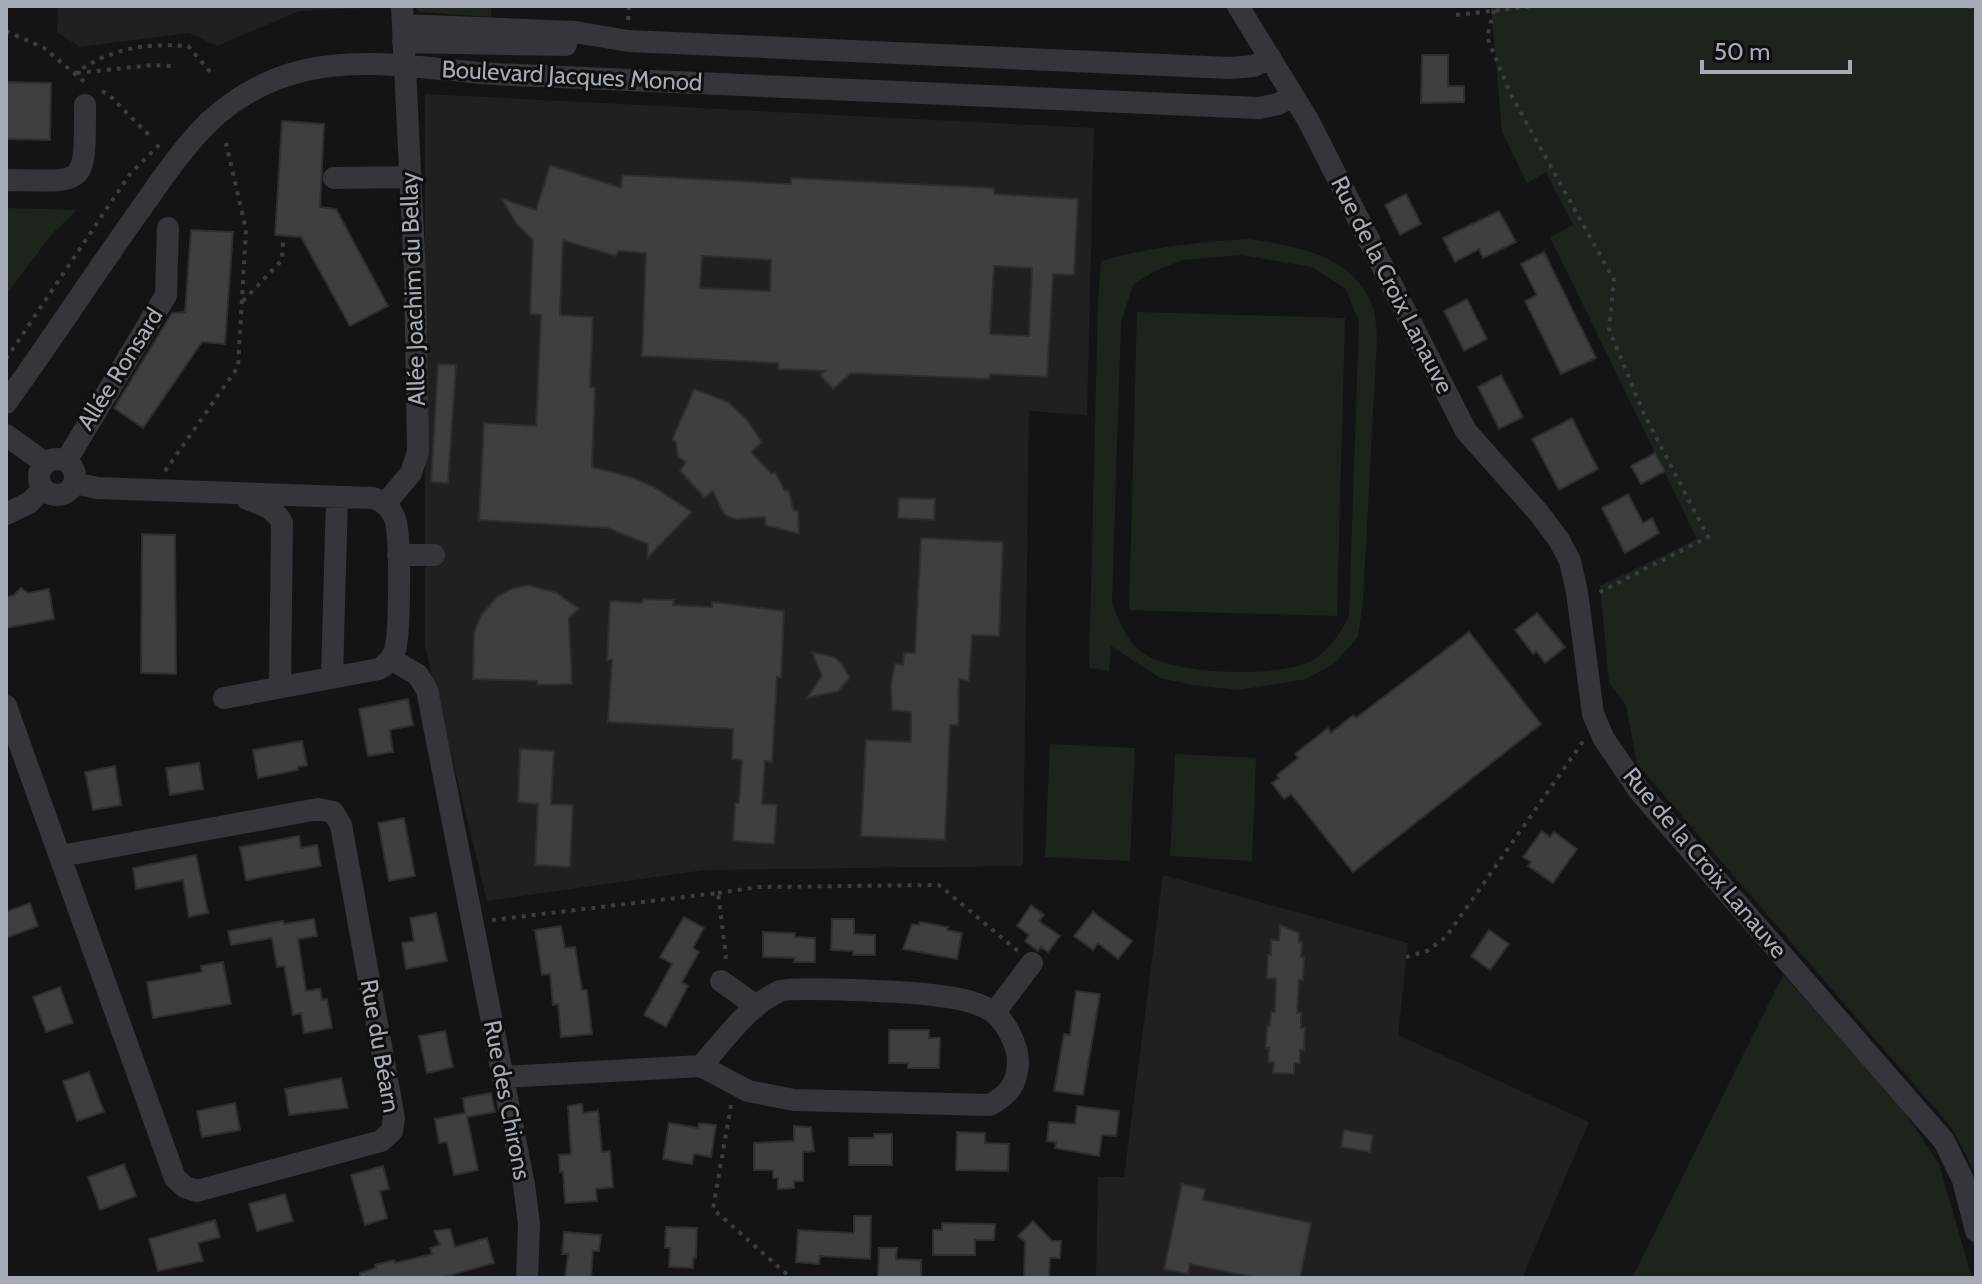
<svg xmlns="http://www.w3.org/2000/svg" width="1982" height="1284" viewBox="0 0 1982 1284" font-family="Cabin,sans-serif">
  <rect width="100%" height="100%" fill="#141416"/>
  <path fill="#202023" d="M58,6H365L364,8L299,11L217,46L189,33L80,47L57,32Z
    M425,94L1094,128L1087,415L1029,411L1023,866L705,870L487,901L425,647Z
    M1163,875L1408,943L1398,1035L1589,1122L1522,1278H1096L1098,1177H1124Z"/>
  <path fill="#1c241c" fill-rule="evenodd" d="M492,6L491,17L420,12L415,7Z
    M1491,6H1976V1174L1951,1127L1637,764L1626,705L1609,683L1600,586L1697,539L1550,237L1573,225L1546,172L1527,183L1502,132Z
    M6,208L77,210L52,234L6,295Z
    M1248,239C1296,246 1354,255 1373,307C1376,316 1376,328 1377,338L1363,601L1358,637L1335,663L1306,679L1239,690L1192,685L1160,678L1111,646L1109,671L1089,668L1098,302L1101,261C1149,247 1199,242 1248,239ZM1240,255L1312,267L1345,288L1359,321L1349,615C1341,634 1325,657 1304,664C1268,677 1171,675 1140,651C1125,639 1119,620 1112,603L1121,322L1133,285L1155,271L1183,260Z
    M1137,312L1345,318L1337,616L1129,610Z
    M1050,744L1135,748L1130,861L1045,857Z
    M1175,754L1256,758L1252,861L1170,856Z
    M1783,975L1896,1099L1939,1164L1972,1278H1632Z"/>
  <path fill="#3e3f43" stroke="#2d2e32" stroke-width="2" fill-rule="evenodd" d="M1422,55H1448V86H1464V102L1421,103Z
    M6,82L51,83L50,140L6,139Z
    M282,121L324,124L320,207L336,209L388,306L350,326L301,237L275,235Z
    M550,165L621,188L622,175L791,184V178L994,188V194L1078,199L1074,275L1053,274L1047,377L990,374L989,379L851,373L833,389L820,375L824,371L778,369V363L642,356L646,253L618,251L616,256L563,240L560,315L593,317L590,387L595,388L592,467L631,477L652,486L692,512L647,558L648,544L608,528L479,520L484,423L536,426L541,315L530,314L533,240L516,223L502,199L536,210ZM702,256L771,260L770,291L700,288ZM994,266L1032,268L1029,336L990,334Z
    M1406,194L1421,224L1400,235L1385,205Z
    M1499,211L1516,242L1483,258L1479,249L1455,262L1443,238Z
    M191,230L233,232L225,344L202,342L143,428L114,408L172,313L185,312Z
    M1544,252L1596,358L1561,374L1525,301L1537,295L1521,264Z
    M1467,299L1487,339L1464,351L1444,311Z
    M438,364L456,365L448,483L431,482Z
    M1501,375L1523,417L1499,429L1478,387Z
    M694,389L728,402L747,420L762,442L751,452L772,474L775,472L785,491L788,490L794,511H798L799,534L765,525V517L736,519L727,516L723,512L713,491L705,498L680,471L686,462L678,457L676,442L672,440Z
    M1572,418L1598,469L1559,490L1532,439Z
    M1655,453L1665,471L1641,484L1631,466Z
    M1628,494L1643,523L1652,518L1659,533L1625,553L1602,508Z
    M899,498L935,499L934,520L898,518Z
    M142,534L175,535L176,674L141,673Z
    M921,538L1003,542L999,636L972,635L969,681L959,679L958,725H950L945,840L861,836L866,740L911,742V712L892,710L891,684L895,664L903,665L904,653H915Z
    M528,585L557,593L579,609L569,618L572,684L537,685V681L473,679L474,633L481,615L497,597L511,589Z
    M21,588L28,593L49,589L54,619L6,628V597L14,595Z
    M643,599L674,600L673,605L712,607V602L784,611L781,678L777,677L772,762L765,761L762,804L777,805L774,844L733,841L735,803H739L742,760L732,759L733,729L608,722L612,660H607L610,601L642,603Z
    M1537,613L1565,647L1545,663L1536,651L1533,654L1515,630Z
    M1469,632L1541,724L1353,872L1291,794L1284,799L1272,783L1279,778L1277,775L1298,758L1295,754L1328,728L1331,733L1353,715L1356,718Z
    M812,652L834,657L841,663L850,678L838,691L807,698L822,676Z
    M408,699L413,725L390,730L393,752L368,756L359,709Z
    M302,741L307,765L298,767V770L258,778L253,750Z
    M520,749L554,751L551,804L573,805L570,867L535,865L538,804L518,802Z
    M199,763L203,789L170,795L166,768Z
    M115,766L121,805L93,810L85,772Z
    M404,818L415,876L389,881L378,823Z
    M1542,831L1550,837L1554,832L1577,849L1553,883L1528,866L1531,862L1523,857Z
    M299,836L301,848L317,845L321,866L246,880L240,847Z
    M196,855L208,913L189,917L183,880L136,889L133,868Z
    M30,903L38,926L6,938V912Z
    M1031,905L1044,915L1039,921L1060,936L1048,952L1041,947L1038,951L1025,941L1029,935L1017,926Z
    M1093,912L1132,941L1118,959L1098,943L1093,950L1074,936Z
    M436,913L447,961L406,969L402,943L414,941L410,918Z
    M684,917L704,928L693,948L699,952L682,982L688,986L666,1027L644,1015L672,964L660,957Z
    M314,919L317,936L298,939L306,991L320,989L322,1000L327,999L332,1028L304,1033L301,1013L293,1015L284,966L277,967L272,938L231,945L228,931L283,921L284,924Z
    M832,919H854V934L875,935V955H853V951L831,950Z
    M920,922L948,927L947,930L962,933L957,959L903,949L912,924L919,925Z
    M1280,925L1299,933V942H1302L1301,957H1304L1303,980H1299L1297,1013H1301V1028H1305L1304,1050H1300V1063H1294V1074L1273,1073L1274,1062H1268L1269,1048H1266L1267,1026H1270L1271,1012H1275L1276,979L1267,978L1268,955H1271V940H1279Z
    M561,926L565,948L575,947L582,990H587L592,1034L561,1037L558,1004L553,1005L550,974L542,975L535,930Z
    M1489,930L1509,944L1490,970L1471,956Z
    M763,932L795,933V937L815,938V962H794L795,958L763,957Z
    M223,962L231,1004L153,1018L147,982L202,972L201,966Z
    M60,987L73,1023L46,1032L33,997Z
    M1076,991L1100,994L1083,1095L1054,1091L1064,1034L1070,1035Z
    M889,1030H929V1038H940L939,1068H908V1063H889Z
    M445,1031L453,1067L427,1073L419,1036Z
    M89,1072L104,1112L77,1121L63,1081Z
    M341,1078L348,1108L289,1115L285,1089Z
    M491,1093L495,1112L467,1117L478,1170L454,1175L447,1142L439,1143L435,1119L465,1113L463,1098Z
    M235,1103L240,1130L202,1137L197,1111Z
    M582,1104L583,1113L598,1111L602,1152L610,1151L613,1187L596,1189L597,1201L565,1203L563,1171L560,1172L559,1155L571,1154L568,1106Z
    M1077,1106L1119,1111L1116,1136L1102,1135L1099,1156L1055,1148L1056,1142L1047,1141L1049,1122L1075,1124Z
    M669,1123L698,1128L699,1123L716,1125L711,1157L694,1154L692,1164L663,1159Z
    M794,1126L811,1127L814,1151L803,1152V1181H794V1188L778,1189V1178H773V1170H754V1143L794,1141Z
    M1344,1130L1373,1135L1370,1152L1341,1147Z
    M957,1132L985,1133V1143L1009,1144L1008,1171L956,1170Z
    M874,1134H892V1165H849V1138H874Z
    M124,1164L136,1196L100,1210L88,1177Z
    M383,1166L389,1189L380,1191L387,1218L365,1225L351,1175Z
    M1182,1184L1205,1189L1203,1200L1208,1201L1311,1223L1300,1278H1257L1190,1264L1188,1274L1164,1269Z
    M285,1194L293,1221L257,1231L249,1204Z
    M854,1216H871L870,1259L820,1256L819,1264L796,1262L798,1230L854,1233Z
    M215,1220L220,1237L198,1243L203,1261L158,1271L149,1239Z
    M1033,1221L1052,1241H1061L1060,1258H1050L1049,1278H1024L1025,1242L1018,1236Z
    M942,1223L995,1224L994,1240H975V1255H933V1230H942Z
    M666,1227L697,1228L696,1258H693V1268L669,1267L670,1248H665Z
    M450,1229L455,1247L487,1238L494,1263L441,1278H360V1273L376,1268L375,1265L394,1260L395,1263L432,1254L430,1248L440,1245L434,1231Z
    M564,1232L601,1235L599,1251H593L591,1278H565L568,1254H562Z
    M879,1248H897L896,1259L921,1260V1278L878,1277Z"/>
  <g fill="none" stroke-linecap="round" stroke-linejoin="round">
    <path stroke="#3a3d42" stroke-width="4" stroke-dasharray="4 6" stroke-linecap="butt" d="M1968,6L1976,10
      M1494,10L1487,37L1511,95L1614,280L1609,329L1644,414L1708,537L1598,593
      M1456,15L1535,6
      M628,20L629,6
      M6,31L44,48L87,84
      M77,73L153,65L172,66
      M74,74C111,48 144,43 188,46L212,74
      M102,91L109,95L149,135
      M243,301L282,260L283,241
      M6,359L130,174L160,144
      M165,471L238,367L246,230L226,143
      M718,893L759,887L939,885L1019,952
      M492,920L718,893L726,956L724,963
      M1406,957L1427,951L1446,937L1584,740
      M731,1105L713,1209L791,1278"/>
    <path stroke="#34363b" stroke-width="22" d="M1238,6L1308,120L1466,431L1538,512L1559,540L1570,561L1577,592L1593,714L1604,739L1640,792L1944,1141L1963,1180L1976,1231
      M403,25L575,32L628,41L1230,68L1254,66L1270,57
      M403,42L566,45
      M334,178L410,177
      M6,180C87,181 85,189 85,105
      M6,403C50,342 91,279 135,217C158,185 181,149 210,121C237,96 270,78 306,70C369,56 431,70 494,74L1259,108L1278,104L1293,96
      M6,435L45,463
      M39 477a18 18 0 1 1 36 0a18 18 0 1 1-36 0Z
      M66,461L166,295L168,228
      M75,483L97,488L373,498C383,501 391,508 395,519C401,533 400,633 395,650C393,659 387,664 379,669L224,698
      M247,499C261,504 275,508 282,523L280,687
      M385,504L411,473L418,452L415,274L402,6
      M6,514L29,503L43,489
      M398,555H434
      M391,659L418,675L427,690L524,1185L529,1224L527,1278
      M332,677L337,497
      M6,706L175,1178L185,1187L197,1191L381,1141L392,1131L394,1118L341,825L333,812L318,809L61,856
      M721,981L755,1005
      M995,1012L1032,963
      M503,1077L701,1066L748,1091L794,1100L990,1105C1009,1094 1017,1085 1018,1062C1018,1045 1005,1019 990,1010C973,1000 952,997 932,995C913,992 790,986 780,991C747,1006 725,1040 701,1066"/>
  </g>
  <g text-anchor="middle" stroke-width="6" stroke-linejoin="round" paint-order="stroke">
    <g font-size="24" fill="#a5abb7" stroke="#0f0f10">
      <text transform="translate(572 76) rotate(3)" y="8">Boulevard Jacques Monod</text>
      <text transform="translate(1392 285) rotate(63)" y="8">Rue de la Croix Lanauve</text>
      <text transform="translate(413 289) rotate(-92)" y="8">Allée Joachim du Bellay</text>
      <text transform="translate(120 369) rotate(-58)" y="8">Allée Ronsard</text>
      <text transform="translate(1705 863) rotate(50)" y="8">Rue de la Croix Lanauve</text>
      <text transform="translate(380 1046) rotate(80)" y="8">Rue du Béarn</text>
      <text transform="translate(507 1100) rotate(79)" y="8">Rue des Chirons</text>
    </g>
  </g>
  <rect width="1982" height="1284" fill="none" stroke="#a5abb7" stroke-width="16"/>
  <path d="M1702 60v12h148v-12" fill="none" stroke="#a5abb7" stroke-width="4"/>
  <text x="1714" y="60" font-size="24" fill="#a5abb7" stroke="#0f0f10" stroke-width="6" paint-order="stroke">50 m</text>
</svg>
